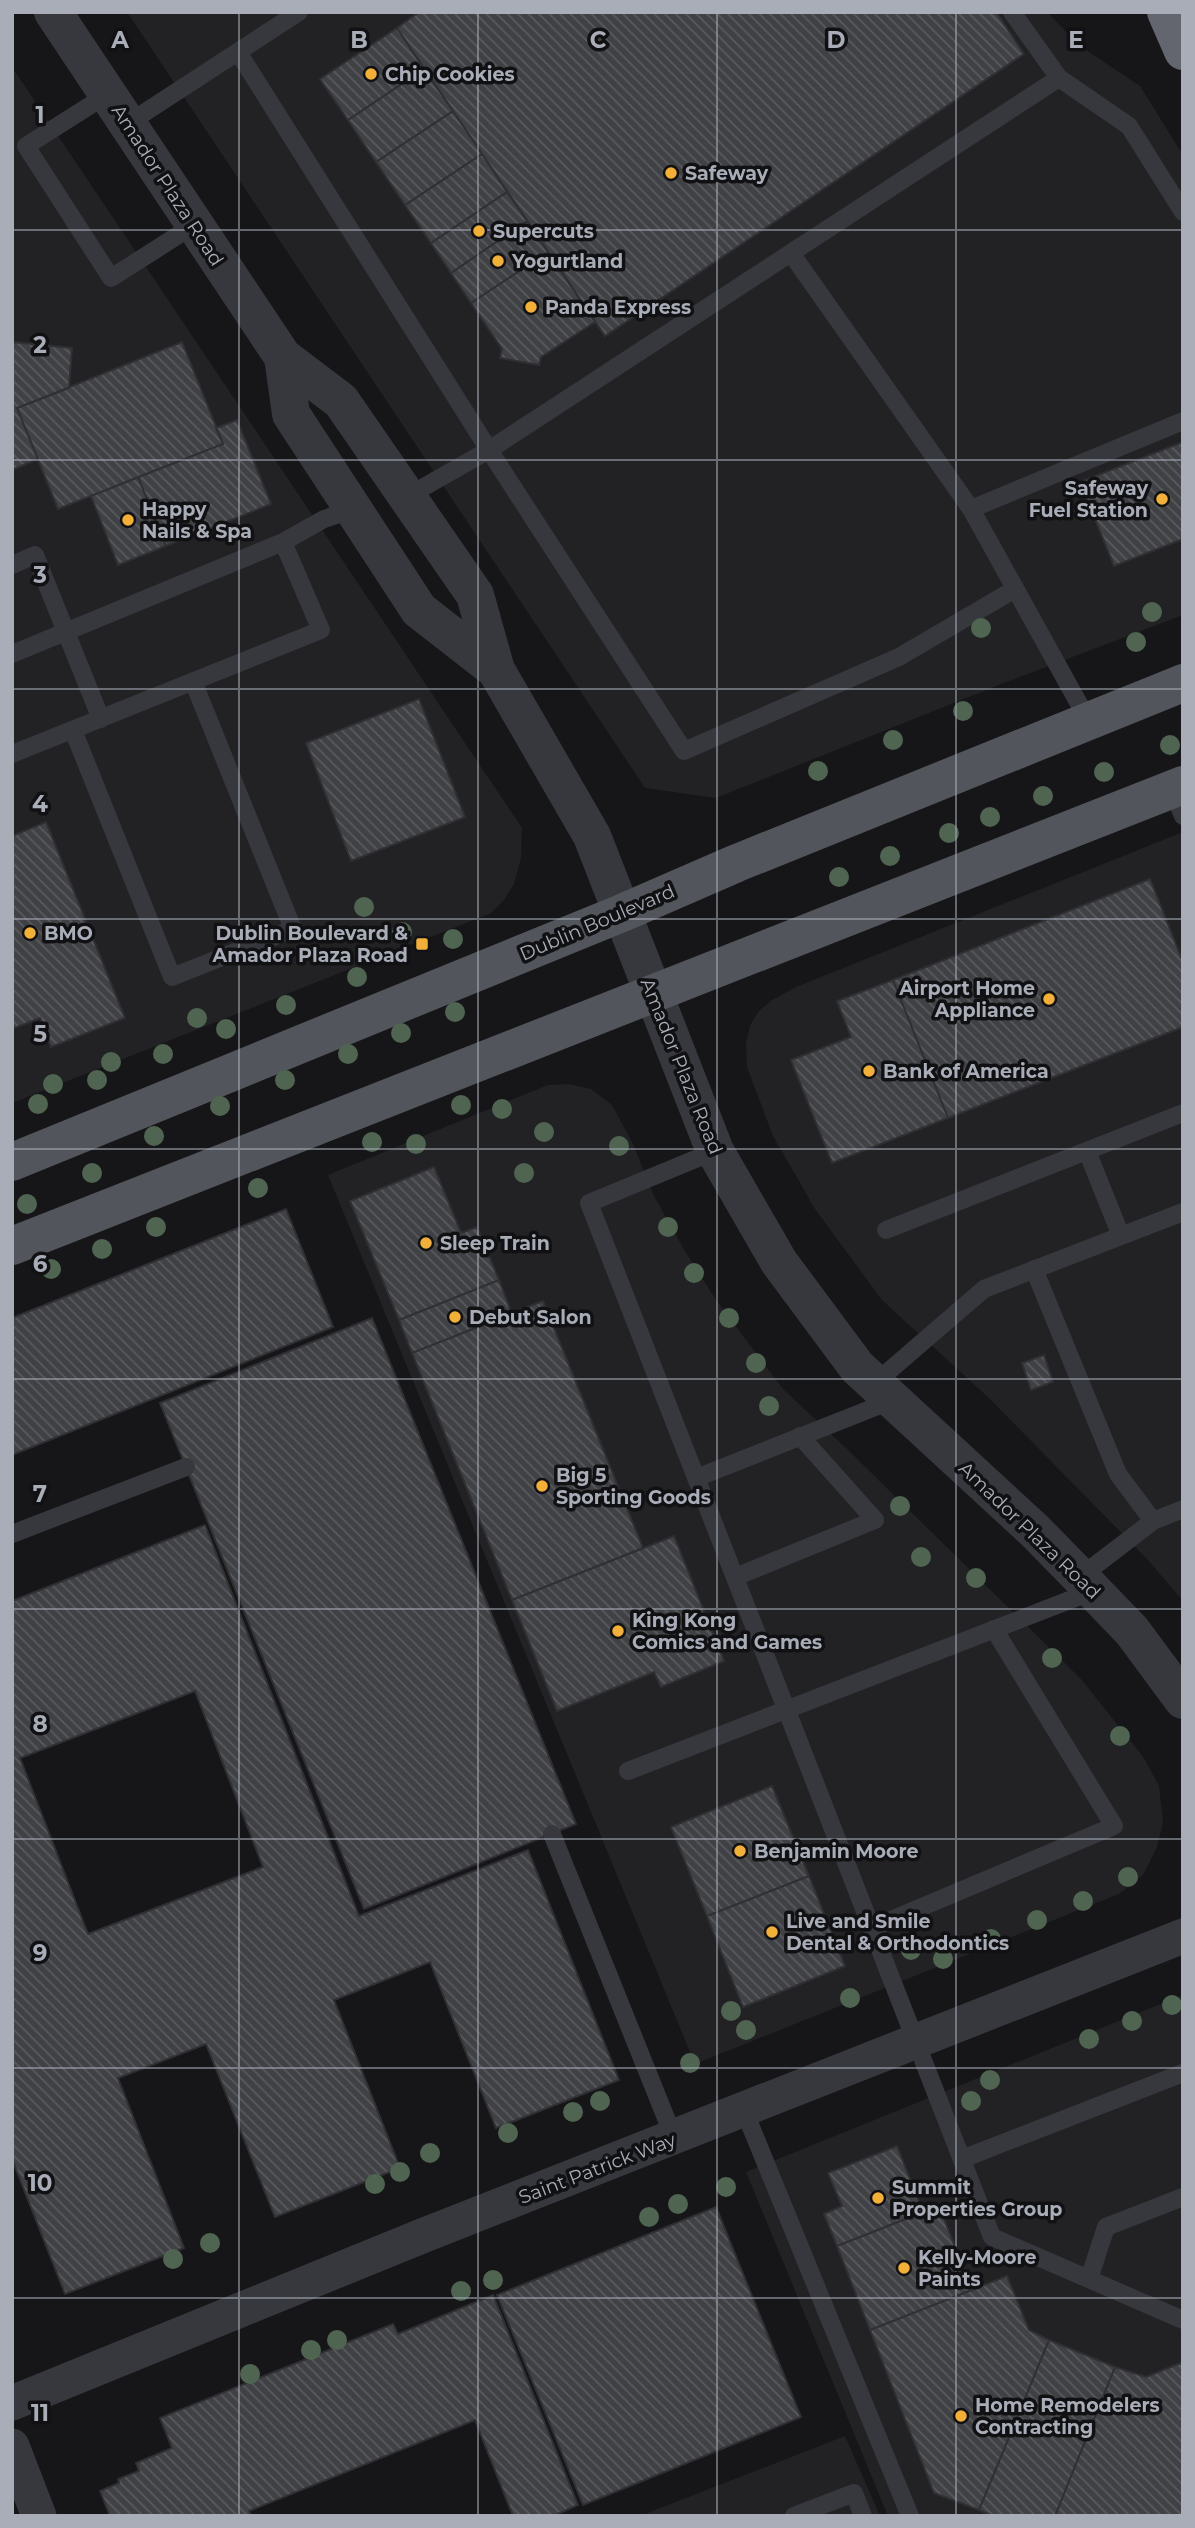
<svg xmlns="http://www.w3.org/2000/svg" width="1195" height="2528" viewBox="0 0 1195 2528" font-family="Montserrat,sans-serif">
  <defs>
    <pattern id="building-back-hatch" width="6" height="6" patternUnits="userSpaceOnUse" patternTransform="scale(1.75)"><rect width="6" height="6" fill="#404145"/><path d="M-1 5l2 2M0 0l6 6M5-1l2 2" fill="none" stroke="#595a5e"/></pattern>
  </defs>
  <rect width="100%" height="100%" fill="#161618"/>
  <path fill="#222225" d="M127,12H1047L1080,46L1140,86L1183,155V615L999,685L716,798L645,788Z
    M12,67L522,828L521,858L514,884L504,900L491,913L12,1103Z
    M1183,832V1601L1148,1560L990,1399L882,1300L815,1209L773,1136L747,1067L746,1043L750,1026L758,1012L772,1000L796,987Z
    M569,1084L591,1089L612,1105L633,1144L653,1194L682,1246L716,1300L783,1389L845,1447L1081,1679L1144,1758L1159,1786L1163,1822L1157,1847L1143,1875L1119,1894L695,2064L328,1175L548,1085Z
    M1183,1995V2516H888L746,2172Z
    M845,2436L880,2516H640Z"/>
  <path fill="url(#building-back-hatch)" stroke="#303034" stroke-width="2" fill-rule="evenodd" d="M419,12H996L1024,54L605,336L397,28Z
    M397,28L424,69L348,120L320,79Z
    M424,69L453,111L376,162L348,120Z
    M453,111L482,154L405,205L376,162Z
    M482,154L507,192L431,243L405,205Z
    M507,192L527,221L451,273L431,243Z
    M527,221L548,252L471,303L451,273Z
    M548,252L595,322L541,357L539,365L500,358L502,349L471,303Z
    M12,342L72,348L69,388L17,408L38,459L12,470Z
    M182,342L223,444L58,509L17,408Z
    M237,420L271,504L166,546L138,477L223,444L216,428Z
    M1183,442V539L1114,566L1080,482Z
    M138,477L166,546L118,565L91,496Z
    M419,699L465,817L351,861L306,743Z
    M46,822L125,1018L51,1047L40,1018L12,1029V836Z
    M1150,879L1183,962V1027L948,1118L893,980Z
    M893,980L948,1118L832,1163L791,1060L851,1037L837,1001Z
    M434,1167L461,1233L477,1227L499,1280L399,1320L350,1201Z
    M286,1209L333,1327L12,1455V1318Z
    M499,1280L512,1314L412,1353L399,1320Z
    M543,1301L643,1548L512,1600L412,1353Z
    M372,1318L576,1824L364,1909L160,1403Z
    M1044,1355L1053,1382L1031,1390L1022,1363Z
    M205,1525L359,1916L528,1850L619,2080L496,2128L430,1962L334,2000L400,2168L275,2217L206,2044L118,2078L184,2248L65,2294L12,2159V1601ZM195,1691L263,1867L88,1934L20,1758Z
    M674,1536L724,1661L661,1687L654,1672L557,1711L512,1600Z
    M772,1786L809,1876L707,1916L671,1827Z
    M809,1876L845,1966L743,2007L707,1916Z
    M897,2146L923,2212L837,2246L824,2214L842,2206L828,2173Z
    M939,2206L972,2290L870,2330L837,2246Z
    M716,2207L801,2417L583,2505L497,2295Z
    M1007,2276L1029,2330L1049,2340L979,2510L934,2493L870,2330Z
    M493,2295L578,2505L553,2516H513L475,2420L249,2511L251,2516H110L100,2491L119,2483L118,2479L139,2471L136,2463L172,2448L160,2418L393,2324L398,2334Z
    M1049,2340L1115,2367L1055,2516H993L979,2510Z
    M1183,2362V2516H1055L1115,2367L1146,2377Z"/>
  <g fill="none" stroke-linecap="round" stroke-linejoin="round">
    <path stroke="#37383d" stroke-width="18" d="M1012,12L1059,78L1129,126L1183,212
      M238,52L489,450L684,751L899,657L1015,589
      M108,94L26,146L111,278L194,225
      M127,124L299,12
      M791,253L971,509
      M408,496L489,450L1059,78
      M12,565L35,555L101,719
      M12,654L283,542L324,519L352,510
      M1088,720L971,509L1183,421
      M73,730L172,977L293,929L193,681
      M12,754L321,630L283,542
      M1172,789L1183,816
      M715,1151L589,1203L992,2237L1183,2320
      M1087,1151L1121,1236
      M886,1230L1183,1113
      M1034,1269L1118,1474L1153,1521
      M875,1383L984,1289L1183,1212
      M696,1478L893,1400
      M12,1534L186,1467
      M735,1577L875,1520L800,1436
      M1080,1577L1153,1521L1183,1509
      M628,1771L1093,1591
      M552,1834L674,2138
      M872,1928L1114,1826L994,1629
      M744,2110L910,2516
      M962,2159L1183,2073
      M1089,2279L1106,2227L1183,2197
      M794,2516L854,2493L863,2516"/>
    <path stroke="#37383d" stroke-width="35" d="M12,2403L422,2236L1183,1936
      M12,2446L39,2516"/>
    <path stroke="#37383d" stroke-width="38" d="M53,12L283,357L341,401L475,595L496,670L592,836L715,1151L779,1262L857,1367L1035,1531L1080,1577L1132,1631L1183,1700
      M283,357L291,414L419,610L496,670"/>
    <path stroke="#53555c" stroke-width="38" d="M12,1162L622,913L737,863L1183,683
      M12,1246L1183,785"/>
    <path stroke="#63666e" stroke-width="38" d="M1166,12L1183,51"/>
  </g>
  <g fill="#506452">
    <circle cx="1152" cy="612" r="10"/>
    <circle cx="981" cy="628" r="10"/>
    <circle cx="1136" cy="642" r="10"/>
    <circle cx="963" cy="711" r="10"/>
    <circle cx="893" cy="740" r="10"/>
    <circle cx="1170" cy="745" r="10"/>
    <circle cx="818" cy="771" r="10"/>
    <circle cx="1104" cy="772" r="10"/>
    <circle cx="1043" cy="796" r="10"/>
    <circle cx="990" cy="817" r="10"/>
    <circle cx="949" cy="833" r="10"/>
    <circle cx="890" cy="856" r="10"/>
    <circle cx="839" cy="877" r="10"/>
    <circle cx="364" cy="907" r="10"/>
    <circle cx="402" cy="932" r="10"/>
    <circle cx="453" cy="939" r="10"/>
    <circle cx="357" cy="977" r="10"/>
    <circle cx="286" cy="1005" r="10"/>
    <circle cx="455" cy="1012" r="10"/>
    <circle cx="197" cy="1018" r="10"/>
    <circle cx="226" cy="1029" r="10"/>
    <circle cx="401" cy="1033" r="10"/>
    <circle cx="163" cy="1054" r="10"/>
    <circle cx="348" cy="1054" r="10"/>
    <circle cx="111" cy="1062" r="10"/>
    <circle cx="97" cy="1080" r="10"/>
    <circle cx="285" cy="1080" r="10"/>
    <circle cx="53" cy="1084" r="10"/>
    <circle cx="38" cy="1104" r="10"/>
    <circle cx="461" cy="1105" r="10"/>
    <circle cx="220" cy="1106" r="10"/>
    <circle cx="502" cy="1109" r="10"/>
    <circle cx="544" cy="1132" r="10"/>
    <circle cx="154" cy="1136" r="10"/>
    <circle cx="372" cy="1142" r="10"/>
    <circle cx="416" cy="1144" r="10"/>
    <circle cx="619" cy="1146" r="10"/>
    <circle cx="92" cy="1173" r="10"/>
    <circle cx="524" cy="1173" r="10"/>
    <circle cx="258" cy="1188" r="10"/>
    <circle cx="27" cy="1204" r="10"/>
    <circle cx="156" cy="1227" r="10"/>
    <circle cx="668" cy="1227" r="10"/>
    <circle cx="102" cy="1249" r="10"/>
    <circle cx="51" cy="1269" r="10"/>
    <circle cx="694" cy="1273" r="10"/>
    <circle cx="729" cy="1318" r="10"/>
    <circle cx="756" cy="1363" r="10"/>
    <circle cx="769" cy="1406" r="10"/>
    <circle cx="900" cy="1506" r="10"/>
    <circle cx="921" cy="1557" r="10"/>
    <circle cx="976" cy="1578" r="10"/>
    <circle cx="1052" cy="1658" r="10"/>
    <circle cx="1120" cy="1736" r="10"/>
    <circle cx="1128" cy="1877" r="10"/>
    <circle cx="1083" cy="1901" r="10"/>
    <circle cx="1037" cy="1920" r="10"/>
    <circle cx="991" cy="1939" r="10"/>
    <circle cx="911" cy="1950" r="10"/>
    <circle cx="943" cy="1959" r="10"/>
    <circle cx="850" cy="1998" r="10"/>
    <circle cx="1172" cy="2005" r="10"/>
    <circle cx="731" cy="2011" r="10"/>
    <circle cx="1132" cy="2021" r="10"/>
    <circle cx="746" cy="2030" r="10"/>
    <circle cx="1089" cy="2039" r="10"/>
    <circle cx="690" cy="2063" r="10"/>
    <circle cx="990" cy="2080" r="10"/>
    <circle cx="600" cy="2101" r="10"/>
    <circle cx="971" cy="2101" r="10"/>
    <circle cx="573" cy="2112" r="10"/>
    <circle cx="508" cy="2133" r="10"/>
    <circle cx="430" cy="2153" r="10"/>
    <circle cx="400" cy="2172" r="10"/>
    <circle cx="375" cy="2184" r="10"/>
    <circle cx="726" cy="2187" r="10"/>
    <circle cx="678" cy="2204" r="10"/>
    <circle cx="649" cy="2217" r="10"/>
    <circle cx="210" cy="2243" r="10"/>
    <circle cx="173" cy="2259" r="10"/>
    <circle cx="493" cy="2280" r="10"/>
    <circle cx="461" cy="2291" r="10"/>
    <circle cx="337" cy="2340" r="10"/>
    <circle cx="311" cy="2350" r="10"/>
    <circle cx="250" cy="2374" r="10"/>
  </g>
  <path fill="none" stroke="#a8adb8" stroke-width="2" stroke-opacity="0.55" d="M239,12V2516M478,12V2516M717,12V2516M956,12V2516M12,230H1183M12,460H1183M12,689H1183M12,919H1183M12,1149H1183M12,1379H1183M12,1609H1183M12,1839H1183M12,2068H1183M12,2298H1183"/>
  <g fill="#f2b134" stroke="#111113" stroke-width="2.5">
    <circle cx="371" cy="74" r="7"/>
    <circle cx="671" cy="173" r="7"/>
    <circle cx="479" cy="231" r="7"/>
    <circle cx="498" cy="261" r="7"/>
    <circle cx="531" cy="307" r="7"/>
    <circle cx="1162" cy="499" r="7"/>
    <circle cx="128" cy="520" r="7"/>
    <circle cx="30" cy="933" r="7"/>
    <rect x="415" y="937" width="14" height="14" rx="3.5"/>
    <circle cx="1049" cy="999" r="7"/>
    <circle cx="869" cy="1071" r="7"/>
    <circle cx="426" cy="1243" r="7"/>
    <circle cx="455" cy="1317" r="7"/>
    <circle cx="542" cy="1486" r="7"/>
    <circle cx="618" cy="1631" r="7"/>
    <circle cx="740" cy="1851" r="7"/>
    <circle cx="772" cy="1932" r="7"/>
    <circle cx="878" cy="2198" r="7"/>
    <circle cx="904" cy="2268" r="7"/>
    <circle cx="961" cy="2416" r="7"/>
  </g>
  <g text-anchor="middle" stroke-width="7" stroke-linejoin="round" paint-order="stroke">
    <g font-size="19" font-weight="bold" fill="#a8adb8" stroke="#111113" text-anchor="start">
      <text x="385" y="81">Chip Cookies</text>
      <text x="685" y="180">Safeway</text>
      <text x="493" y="238">Supercuts</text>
      <text x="512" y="268">Yogurtland</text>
      <text x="545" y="314">Panda Express</text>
      <text x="1148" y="495" text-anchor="end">Safeway<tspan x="1148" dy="22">Fuel Station</tspan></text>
      <text x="142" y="516">Happy<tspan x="142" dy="22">Nails &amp; Spa</tspan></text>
      <text x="44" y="940">BMO</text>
      <text x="408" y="940" text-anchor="end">Dublin Boulevard &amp;<tspan x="408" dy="22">Amador Plaza Road</tspan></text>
      <text x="1035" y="995" text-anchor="end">Airport Home<tspan x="1035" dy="22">Appliance</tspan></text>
      <text x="883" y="1078">Bank of America</text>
      <text x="440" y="1250">Sleep Train</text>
      <text x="469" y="1324">Debut Salon</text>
      <text x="556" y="1482">Big 5<tspan x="556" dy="22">Sporting Goods</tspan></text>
      <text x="632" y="1627">King Kong<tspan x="632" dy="22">Comics and Games</tspan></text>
      <text x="754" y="1858">Benjamin Moore</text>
      <text x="786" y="1928">Live and Smile<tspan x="786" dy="22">Dental &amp; Orthodontics</tspan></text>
      <text x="892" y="2194">Summit<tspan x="892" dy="22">Properties Group</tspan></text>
      <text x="918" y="2264">Kelly-Moore<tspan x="918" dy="22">Paints</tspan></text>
      <text x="975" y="2412">Home Remodelers<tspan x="975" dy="22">Contracting</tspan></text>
    </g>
    <g font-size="19" fill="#a8adb8" stroke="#111113">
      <text transform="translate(168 185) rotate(57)" y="7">Amador Plaza Road</text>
      <text transform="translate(597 922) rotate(-23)" y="7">Dublin Boulevard</text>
      <text transform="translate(682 1066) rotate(68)" y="7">Amador Plaza Road</text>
      <text transform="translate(1030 1530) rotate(44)" y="7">Amador Plaza Road</text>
      <text transform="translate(597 2168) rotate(-21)" y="7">Saint Patrick Way</text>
    </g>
  </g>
  <g font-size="23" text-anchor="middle" font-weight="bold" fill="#a8adb8" stroke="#111113" stroke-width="7" stroke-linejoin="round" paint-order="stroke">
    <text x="120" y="48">A</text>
    <text x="359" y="48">B</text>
    <text x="598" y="48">C</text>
    <text x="836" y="48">D</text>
    <text x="1076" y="48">E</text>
    <text x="40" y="123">1</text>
    <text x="40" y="353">2</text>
    <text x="40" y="583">3</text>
    <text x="40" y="812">4</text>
    <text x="40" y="1042">5</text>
    <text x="40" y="1272">6</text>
    <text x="40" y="1502">7</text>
    <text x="40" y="1732">8</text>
    <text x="40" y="1961">9</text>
    <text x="40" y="2191">10</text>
    <text x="40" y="2421">11</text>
  </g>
  <rect width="1195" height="2528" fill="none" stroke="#a8adb8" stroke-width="28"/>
</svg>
